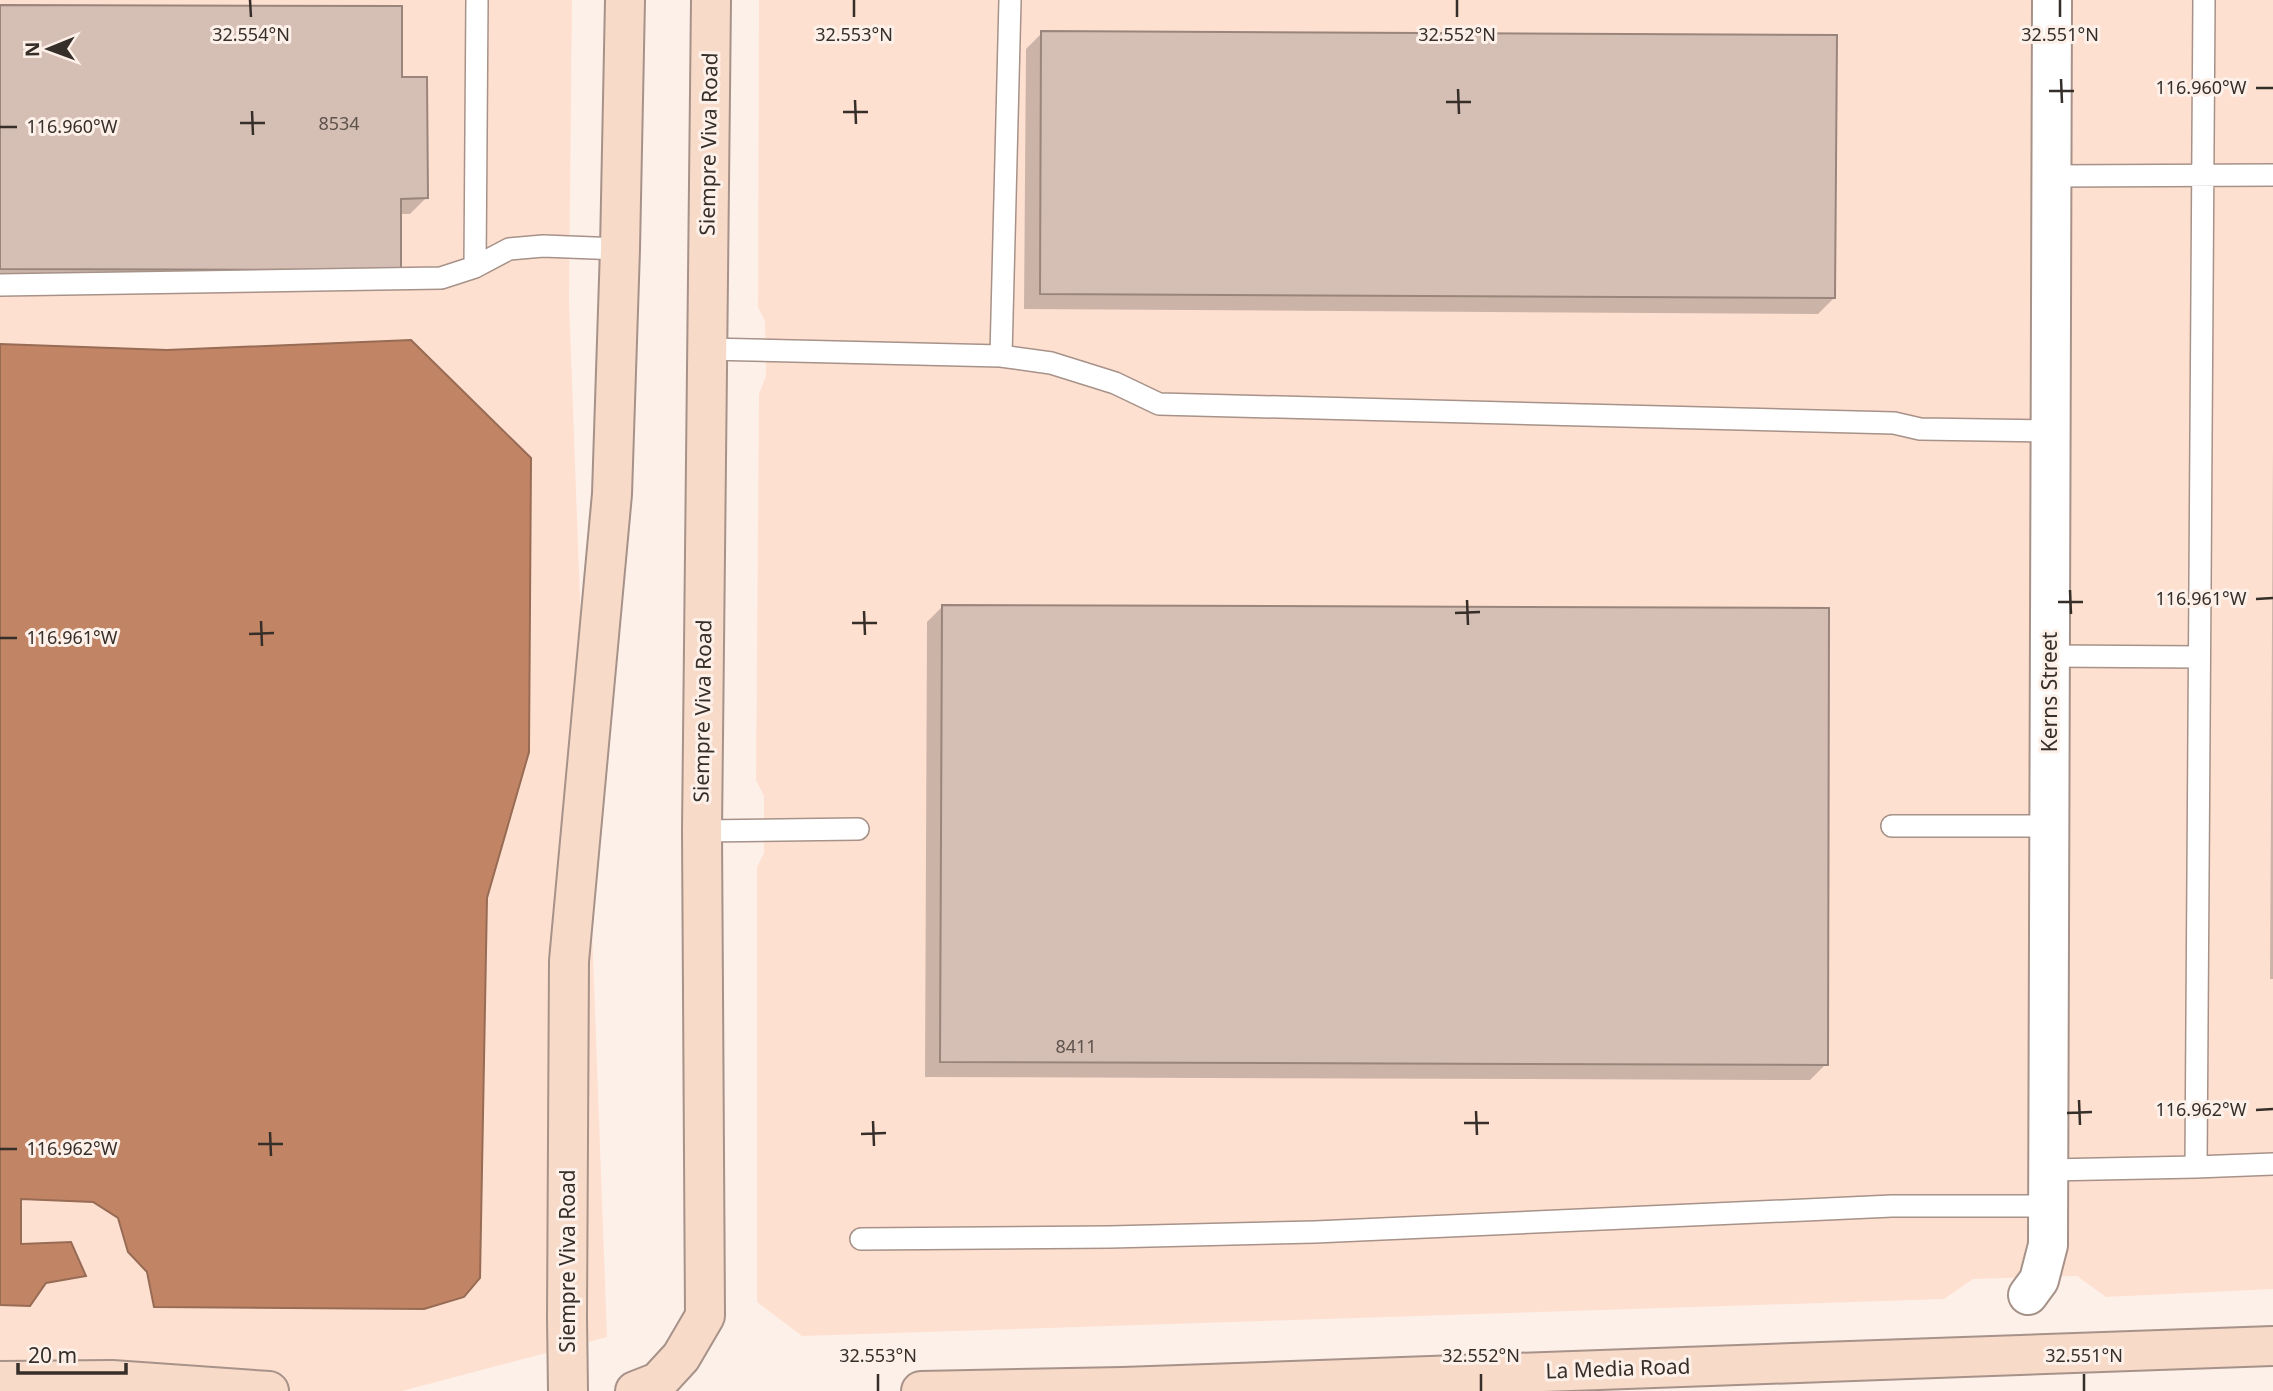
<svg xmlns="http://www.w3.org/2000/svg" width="2273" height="1391" viewBox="0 0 2273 1391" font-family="'Noto Sans',sans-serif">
  <rect width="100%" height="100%" fill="#fdf0e9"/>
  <path fill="#fee0d1" d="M0,0H572L569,300L607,1337L402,1391H0Z
    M759,0H2273V1289L2106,1297L2077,1276L1973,1279L1944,1299L802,1336L757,1302V867L764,853V796L756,780L759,394L766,376L765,321L758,307Z"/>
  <path fill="#c18566" stroke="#976b54" stroke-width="2" d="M411,340L531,458L529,752L487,898L480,1278L464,1297L424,1309L154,1307L147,1272L128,1252L118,1218L93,1202L21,1199V1244L71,1242L86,1276L46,1283L30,1306L0,1305V344L167,350Z"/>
  <path fill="#0003" d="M0,7L400,79L426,198L410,214H399V269L0,285Z
    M1042,33L1834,298L1818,314L1024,309L1026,49Z
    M2273,450V979H2270Z
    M943,606L1826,1064L1810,1080L925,1077L927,622Z"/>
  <path fill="#d5bfb5" stroke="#99857b" stroke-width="2" d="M0,5L402,6V77H427L428,198L401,199V270L0,269Z
    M1041,31L1837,35L1835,298L1040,294Z
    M942,605L1829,608L1828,1065L940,1062Z"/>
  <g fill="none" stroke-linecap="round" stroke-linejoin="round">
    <defs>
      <path id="lane" d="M2204,0L2196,1167L2273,1164
        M2052,176L2273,175
        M475,267L477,0
        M0,285L441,278L475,267L509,249L543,246L620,249
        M707,349L1001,356L1051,363L1115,383L1159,404L1894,423L1920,429L2050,431
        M1001,356L1010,0
        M2050,656L2199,657
        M1892,826H2050
        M702,831L858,829
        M2049,1170L2196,1167
        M861,1239L1110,1237L1315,1232L1892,1206H2049"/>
      <path id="street" d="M2028,1295L2039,1280L2048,1245L2052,0"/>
      <path id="secondary" d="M0,1381L112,1380L269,1391
        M568,1391L567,1317L569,961L612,494L620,249L625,0
        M635,1391L658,1382L681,1357L705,1316L702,831L711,0
        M921,1391L1122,1387L2273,1346"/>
    </defs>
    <use href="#lane" stroke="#a69288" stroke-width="24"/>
    <use href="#street" stroke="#a69288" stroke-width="42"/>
    <use href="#secondary" stroke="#a69288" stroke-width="42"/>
    <use href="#lane" stroke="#fff" stroke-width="21"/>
    <use href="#street" stroke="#fff" stroke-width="38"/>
    <use href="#secondary" stroke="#f8dac9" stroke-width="38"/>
  </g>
  <path fill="none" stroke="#362e29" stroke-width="2.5" d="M250,0L251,17M854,0V17M1457,0V17M2060,0V17M2061,79L2062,103M2256,88H2273M1458,89L1459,114M2049,91H2074M855,100L856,124M1446,102H1471M252,111L253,135M843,112H868M240,123H265M0,127H17M2070,590L2071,614M2256,599L2273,598M1467,600L1468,625M2058,602H2083M864,611L865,635M1455,613L1480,612M261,621L262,646M852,623H877M249,634L274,633M0,638H17M2079,1100L2080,1125M2256,1110L2273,1109M1476,1111L1477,1135M2067,1113L2092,1112M873,1121L874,1146M1464,1123H1489M270,1132L271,1156M861,1134L886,1133M258,1144H283M0,1149H17M878,1374V1391M1481,1374V1391M2084,1374V1391"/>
  <g text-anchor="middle" stroke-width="6" stroke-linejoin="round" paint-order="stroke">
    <g font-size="18" fill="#5e524c">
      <text x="339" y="130">8534</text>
      <text x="1076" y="1053">8411</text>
    </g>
    <g font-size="21" fill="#362e29" stroke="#fdf0e9">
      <text transform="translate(709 144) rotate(-89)" y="7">Siempre Viva Road</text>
      <text transform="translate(2050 692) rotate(-90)" y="7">Kerns Street</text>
      <text transform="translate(703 711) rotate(-89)" y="7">Siempre Viva Road</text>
      <text transform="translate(568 1261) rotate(-90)" y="7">Siempre Viva Road</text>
      <text transform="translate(1618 1369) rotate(-2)" y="7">La Media Road</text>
    </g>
  </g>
  <g font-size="18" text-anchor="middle" fill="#362e29" stroke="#fdf0e9" stroke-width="6" stroke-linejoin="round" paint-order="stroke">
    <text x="251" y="41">32.554°N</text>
    <text x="854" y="41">32.553°N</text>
    <text x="1457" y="41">32.552°N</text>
    <text x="2060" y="41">32.551°N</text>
    <text x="2201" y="94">116.960°W</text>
    <text x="72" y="133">116.960°W</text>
    <text x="2201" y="605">116.961°W</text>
    <text x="72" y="644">116.961°W</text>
    <text x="2201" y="1116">116.962°W</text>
    <text x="72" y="1155">116.962°W</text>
    <text x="878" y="1362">32.553°N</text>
    <text x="1481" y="1362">32.552°N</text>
    <text x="2084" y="1362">32.551°N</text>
  </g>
  <g transform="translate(49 49) rotate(269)" stroke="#fdf0e9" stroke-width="5" paint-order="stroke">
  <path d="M0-5L12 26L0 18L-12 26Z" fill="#362e29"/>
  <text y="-10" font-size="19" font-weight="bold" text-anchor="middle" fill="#362e29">N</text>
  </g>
  <path d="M18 1363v10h108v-10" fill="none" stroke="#362e29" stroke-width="3.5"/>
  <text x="28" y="1363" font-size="21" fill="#362e29" stroke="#fdf0e9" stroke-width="5" paint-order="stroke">20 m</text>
</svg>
